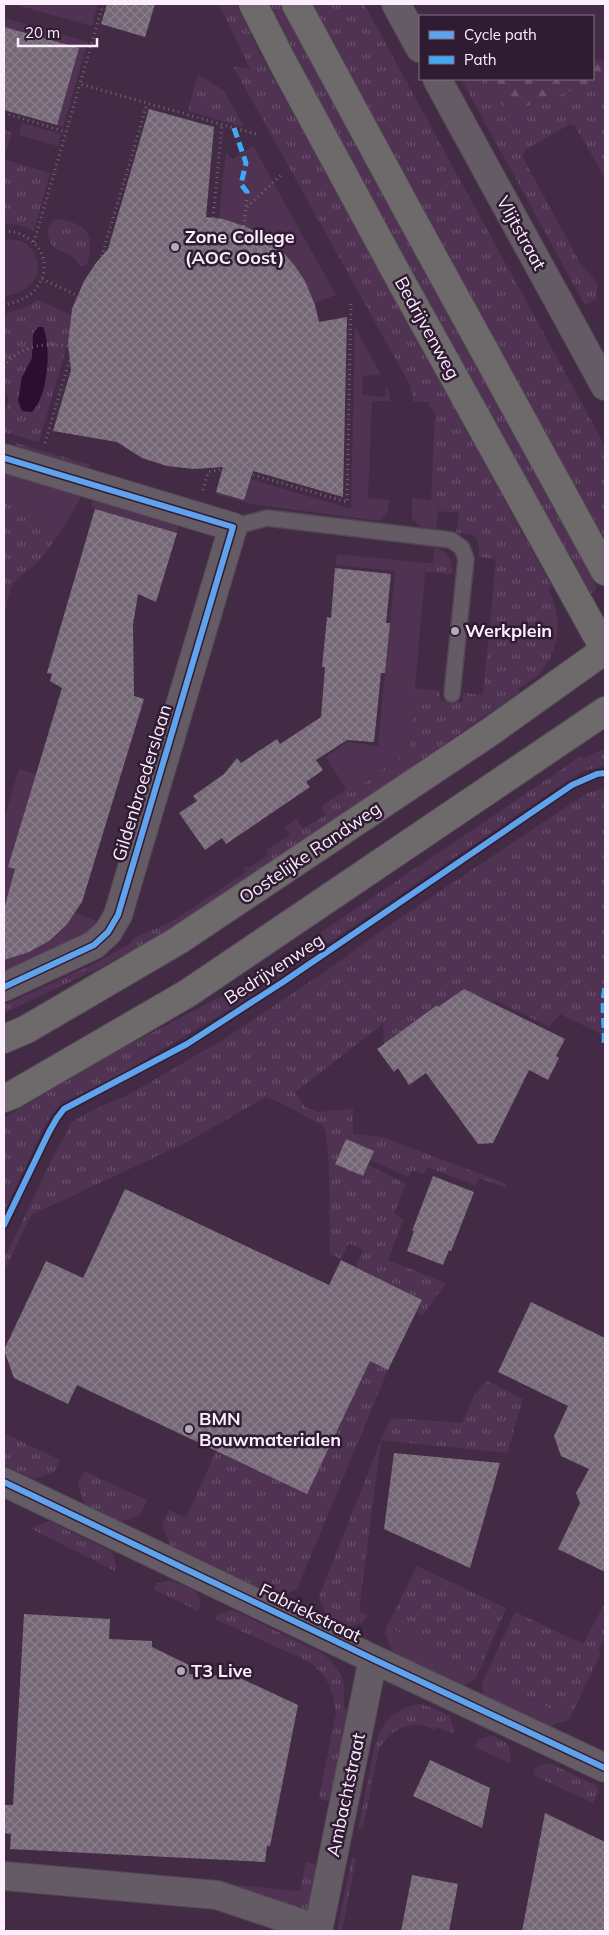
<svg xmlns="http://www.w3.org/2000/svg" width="609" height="1935" viewBox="0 0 609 1935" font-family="Mulish,sans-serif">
  <defs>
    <pattern id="grass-tufts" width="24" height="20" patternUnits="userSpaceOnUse" patternTransform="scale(1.25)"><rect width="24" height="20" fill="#503353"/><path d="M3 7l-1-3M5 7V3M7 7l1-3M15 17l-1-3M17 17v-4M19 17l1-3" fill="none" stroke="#6a516d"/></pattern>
    <pattern id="forest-firs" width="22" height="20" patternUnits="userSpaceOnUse" patternTransform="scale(1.25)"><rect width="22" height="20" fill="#503353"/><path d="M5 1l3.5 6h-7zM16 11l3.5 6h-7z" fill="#6a516d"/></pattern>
    <pattern id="building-cross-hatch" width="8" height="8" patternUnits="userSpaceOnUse" patternTransform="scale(1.25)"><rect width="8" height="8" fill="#756876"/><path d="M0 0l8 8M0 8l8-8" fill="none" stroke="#8a7e8a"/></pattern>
  </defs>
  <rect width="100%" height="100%" fill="#372b38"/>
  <path fill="#432b45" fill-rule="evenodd" d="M4,4H605V1931H4ZM420,16H593V79H420Z"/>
  <path fill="url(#grass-tufts)" d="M219,4H236L262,57L552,587L549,590C561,616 562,646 542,670C536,678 526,683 518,689L519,693L232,889L163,933L99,968L4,1013V1005L92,965L131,943L134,938L173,921L246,872L243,867H250L268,855L266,850L290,835L285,827L301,816L297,821L303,828L326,815L321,807L346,789L350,793L405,753L410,746L415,688L440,691V701L462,702L463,693L483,695L496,559L479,557C480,537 476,533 456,533L459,513L438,511L439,501L431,500L435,414L428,402H414L410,385L233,66L250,69Z
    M268,4H284L314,66L591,575L596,587L594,593H591L587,591L314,96Z
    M312,4H364L605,446V541Z
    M198,74L224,91L244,127L188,111Z
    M461,79H486L502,105L512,111L594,83L605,85V178L575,126L570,124L525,150L522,156L580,263L598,284L596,299L585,305Z
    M4,130L12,133L4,159L50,173L34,231C24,226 15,223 4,224Z
    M59,219C88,225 95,234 87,264L83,266H80C76,262 73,256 69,254C66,252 61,252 58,250C45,242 44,222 59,219Z
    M38,300L75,317L39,442L4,432V416L9,399L4,390V314L24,308Z
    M16,443L91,465L80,472L13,453Z
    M4,493L17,495L49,523L63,529L39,561L13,583L4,612Z
    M434,546C448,553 453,559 452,574L426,572V563H433Z
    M605,749V766L586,770L570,779L235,1006L123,1073L62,1103L51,1115L44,1128L4,1212V1118L130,1044L226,994L286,956L580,757L583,759L594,753Z
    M605,788V1036L560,1014L549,1027L494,1000L493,1003L464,989L438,1007L436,1005L384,1044L383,1024L295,1092L305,1107L318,1112L353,1109V1134L382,1137L507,1184L505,1187L478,1178L475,1185L427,1167L423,1174L412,1170L409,1177L370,1160L374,1151L346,1139L335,1164L363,1176L368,1165L406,1184L394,1213L403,1220L388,1260L446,1283L422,1316L417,1312L422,1300L358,1268L356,1266L363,1250L349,1243L341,1259L330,1254L329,1164L326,1131L322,1125L281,1103L266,1097L185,1143L31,1215L4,1272V1259L53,1157L72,1122L87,1113L130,1094L224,1039L326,971L385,928L587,793Z
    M370,1361L388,1370L297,1589L277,1597L170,1545L162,1525L169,1510L186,1518L216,1451L366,1369Z
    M487,1381L523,1399L507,1453L381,1440L359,1611L367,1615L363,1622L342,1629L329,1622L319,1597L381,1440L390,1420L395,1418L462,1423L475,1394Z
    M4,1433L60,1460L54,1472L34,1479L4,1465Z
    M84,1471L147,1500L140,1515L119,1522L85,1506L78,1483Z
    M49,1521L112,1552L116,1566L115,1571L30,1528Z
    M417,1566L506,1608L478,1674L387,1626Z
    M170,1580L196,1591L201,1604L198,1611L153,1589L156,1584Z
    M605,1603V1637L598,1651L601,1653L570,1718L485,1677L515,1612L583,1644Z
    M233,1610L323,1654L331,1661L340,1673L344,1684V1708L351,1710L333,1797L327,1801L319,1799L336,1713C334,1691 326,1672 307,1661L215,1619L218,1614Z
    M419,1704L430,1707L450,1716L454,1730L452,1734L437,1727L435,1730C411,1718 392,1728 379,1749L363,1829H358C362,1811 365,1793 369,1775C375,1742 379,1711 419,1704Z
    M491,1735L508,1744L511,1758L509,1763L475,1747L479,1739Z
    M549,1763L597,1786L599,1792L593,1803L533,1775L536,1767Z
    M352,1857L356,1858L342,1931H337Z
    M306,1862L314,1864L318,1868L310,1908L302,1911L296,1909Z"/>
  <path fill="url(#forest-firs)" d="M593,59L605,60V85L594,83L512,111L502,105L486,79H593Z"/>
  <path fill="#503353" d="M13,4H98L92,26Z
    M4,18L88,42L63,127L57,125L4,51Z
    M22,123L61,134L58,146L19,135Z
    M253,146L336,295L314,303L219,219L226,152L232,159Z
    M4,240C10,240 17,239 23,242C39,251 44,274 29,286C22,292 12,295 4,297Z
    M355,327L381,375L363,376L362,395L385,397L386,387L390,394V401H372L368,498L389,500L388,512L379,521L251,504L215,494L250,479L351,509Z
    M4,467L84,491L63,529L49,523L17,495L4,493Z
    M95,494L181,519L177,533L95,509L91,506Z
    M412,498L439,501L436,529L421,527L412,518Z
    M337,554L426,563L410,745L405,753L349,794L326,757L347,742L378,746L395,571L335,565Z
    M19,769L35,774L63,909L100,922L86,936L4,973V819Z
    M387,1626L478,1674L476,1679L461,1687L394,1655L385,1633Z
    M485,1677L570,1718L567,1721L546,1727L484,1697L482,1684Z
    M227,1884L300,1891L296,1909Z"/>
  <path fill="#2c0e30" d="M38,327H43C52,348 48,396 32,412L22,411L18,401L22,377L32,358L33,334Z"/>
  <path fill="url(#building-cross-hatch)" d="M107,4H155L145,37L101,24Z
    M4,27L79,48L57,125L4,110Z
    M149,109L214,127L206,217L223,219L244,226L260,234L281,250L295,266L305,281L315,305L319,322L347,317L343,497L253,471L244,500L216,492L223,467L194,469L167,466L142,458L117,442L53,431L71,370L68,344L72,309L84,281L96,263L108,249Z
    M95,509L177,533L156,602L138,594L133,625L134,696L144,699L82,902L67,924L49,941L29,952L4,960V909L15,869L8,867L62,688L50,681L52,674L47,673Z
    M335,568L391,574L386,623H390L385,673H381L374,742L347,740L316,760L323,770L306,782L310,787L226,844L222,838L205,850L179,813L197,801L193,796L224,774L237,758L241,763L277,739L280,744L321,717L325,667H322L327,617L331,618Z
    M464,989L565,1039L556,1056L559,1058L548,1080L529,1070L493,1143L478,1144L426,1073L409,1085L398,1068L394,1072L377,1049L437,1005L438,1007Z
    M346,1139L374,1151L363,1176L335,1164Z
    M433,1176L474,1192L451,1251L449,1250L443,1265L407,1251L414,1231H412Z
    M125,1189L329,1285L341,1260L422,1300L388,1370L370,1361L307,1494L77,1385L68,1404L14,1378L4,1350L46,1261L83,1278Z
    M531,1302L605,1338V1572L558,1549L580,1503L576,1493L589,1469L561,1456L554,1436L568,1406L498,1372Z
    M394,1453L500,1463L470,1568L384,1529Z
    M24,1614L110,1619L109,1639L152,1641V1647L189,1665V1674L238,1677L298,1705L270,1846H267L265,1862L10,1849L11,1834L4,1833V1805H13Z
    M430,1760L490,1788L482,1828L413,1796Z
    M545,1813L605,1842V1931H522Z
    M412,1875L458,1884L449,1931H401Z"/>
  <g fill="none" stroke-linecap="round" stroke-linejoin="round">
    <defs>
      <path id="lane" d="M233,527L267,518L451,540L462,548L466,559L452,694"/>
      <path id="street" d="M396,4L420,48
        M437,79L605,386
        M4,458L233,527L118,915L108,932L94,945L4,987
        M4,1482L373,1659L605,1768
        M4,1876L217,1895L318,1929
        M318,1931L373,1659"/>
      <path id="primary" d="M296,4L409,213L605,571
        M4,1039L27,1029L179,940L490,732L605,650L397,274L283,63L253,4
        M4,1098L14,1094L188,993L605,711"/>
    </defs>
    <use href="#lane" stroke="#524853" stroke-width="18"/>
    <use href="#street" stroke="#524853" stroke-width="30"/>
    <use href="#primary" stroke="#524853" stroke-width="30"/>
    <path stroke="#706770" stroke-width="3" stroke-dasharray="1 4" stroke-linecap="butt" d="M103,4L80,84L259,135
      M4,113L66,132
      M247,207L281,175
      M213,218L222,125
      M244,226L247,198
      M4,231C33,231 57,260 37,287C30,298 16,302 4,305
      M34,242L80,84
      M42,279L87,300
      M4,367C19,344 48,342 73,347
      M45,443C78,329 115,217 147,103
      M203,490L208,472L229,468L347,502L351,300"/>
    <use href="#lane" stroke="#645b65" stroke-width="15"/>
    <use href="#street" stroke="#645b65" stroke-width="28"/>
    <use href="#primary" stroke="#6e6a6c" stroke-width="28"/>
    <path stroke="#3fa9f5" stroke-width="5" stroke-dasharray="10 5" stroke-linecap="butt" d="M234,128L246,163L241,184L247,192V198
      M604,1043C605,1024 601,1006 605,987"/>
    <defs>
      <path id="cycleway" d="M4,458L233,527L118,915L108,932L94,945L4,987
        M4,1225L49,1132L57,1118L64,1109L187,1044L283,982L572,785L597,774L605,773
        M4,1482L373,1659L605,1768"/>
    </defs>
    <use href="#cycleway" stroke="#301c32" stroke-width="9"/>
    <use href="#cycleway" stroke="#60a3ed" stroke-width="6"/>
  </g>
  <g fill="#b7aab8" stroke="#301c32" stroke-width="2">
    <circle cx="175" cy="247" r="5"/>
    <circle cx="455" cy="631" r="5"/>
    <circle cx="189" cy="1429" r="5"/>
    <circle cx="181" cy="1671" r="5"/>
  </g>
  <g text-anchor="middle" stroke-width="5" stroke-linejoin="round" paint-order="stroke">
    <g font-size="18" fill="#fceefd" stroke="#301c32">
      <text transform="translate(521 233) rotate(61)" y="6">Vlijtstraat</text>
      <text transform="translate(427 328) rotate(61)" y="6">Bedrijvenweg</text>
      <text transform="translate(142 783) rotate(-73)" y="6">Gildenbroederslaan</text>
      <text transform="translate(310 853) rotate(-34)" y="6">Oostelijke Randweg</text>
      <text transform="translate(274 969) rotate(-33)" y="6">Bedrijvenweg</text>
      <text transform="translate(310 1613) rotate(26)" y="6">Fabriekstraat</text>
      <text transform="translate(346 1795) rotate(-78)" y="6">Ambachtstraat</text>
    </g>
    <g font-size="18" font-weight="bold" fill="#fceefd" stroke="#301c32" text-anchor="start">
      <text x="185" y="243">Zone College<tspan x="185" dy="21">(AOC Oost)</tspan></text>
      <text x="465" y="637">Werkplein</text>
      <text x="199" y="1425">BMN<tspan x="199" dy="21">Bouwmaterialen</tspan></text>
      <text x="191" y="1677">T3 Live</text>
    </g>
  </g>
  <rect width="609" height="1935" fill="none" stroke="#fceefd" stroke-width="10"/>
  <rect x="419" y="15" width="175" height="65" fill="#301c32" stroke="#827083"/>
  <rect x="429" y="31" width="25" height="8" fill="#60a3ed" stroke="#827083"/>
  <text x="464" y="40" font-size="15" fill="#fceefd">Cycle path</text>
  <rect x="429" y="56" width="25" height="8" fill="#3fa9f5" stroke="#827083"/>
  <text x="464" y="65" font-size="15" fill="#fceefd">Path</text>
  <path d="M18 38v8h79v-8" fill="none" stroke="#fceefd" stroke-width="2.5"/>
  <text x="25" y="38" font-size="15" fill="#fceefd" stroke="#301c32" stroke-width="4" paint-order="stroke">20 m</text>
</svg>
